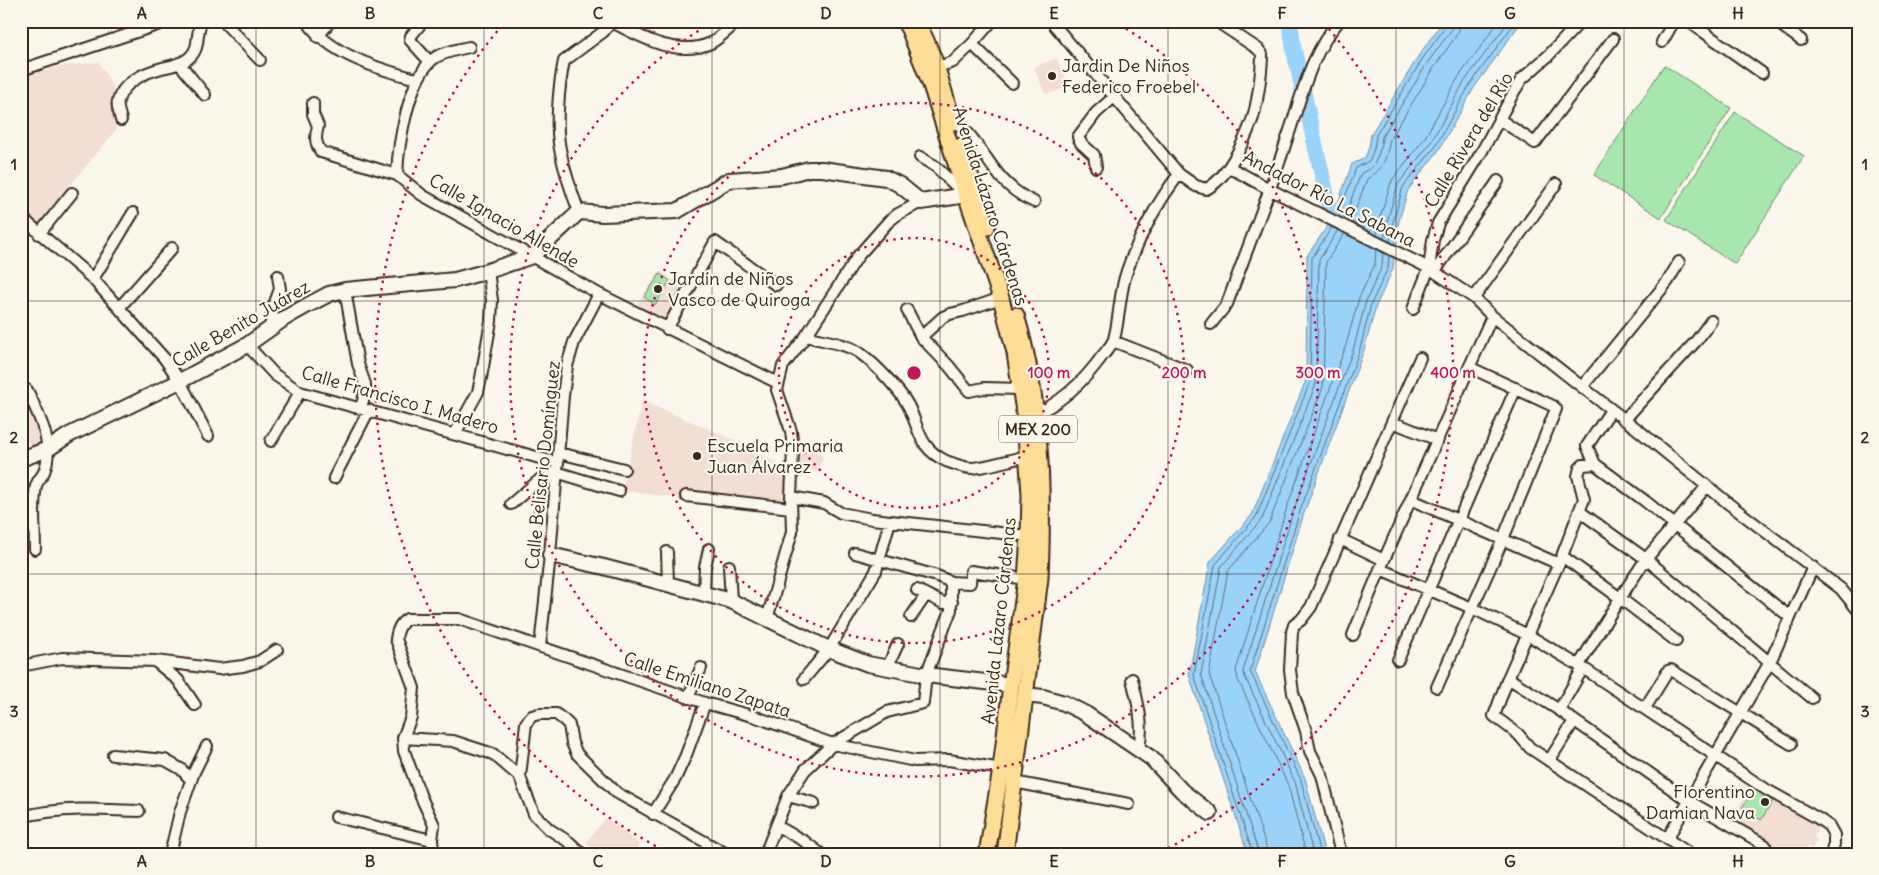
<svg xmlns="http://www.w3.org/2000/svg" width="1879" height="875" viewBox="0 0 1879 875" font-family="Delius,sans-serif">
  <rect width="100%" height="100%" fill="#fbf7ec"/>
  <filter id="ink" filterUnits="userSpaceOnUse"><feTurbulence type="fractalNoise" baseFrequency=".02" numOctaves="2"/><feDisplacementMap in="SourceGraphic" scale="10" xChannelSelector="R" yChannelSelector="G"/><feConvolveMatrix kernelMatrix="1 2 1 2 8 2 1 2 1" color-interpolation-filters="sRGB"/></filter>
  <g filter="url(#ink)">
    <path fill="#f2ded2" d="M1056,58L1070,85L1055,92L1045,94L1034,67Z
      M99,62L118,96L115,107L116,130L37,225L21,202V77L62,66Z
      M660,271L688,290L665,323L637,304Z
      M642,401L744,444L787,469L785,510L622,491Z
      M27,404L36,412L46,445L33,447L21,436V410Z
      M796,436L823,457L817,472L796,466Z
      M1754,782L1822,823L1813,837L1817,840L1812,848L1808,846L1803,854L1795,851L1794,854H1782L1730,822Z
      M606,818L640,845L635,854H598L586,842Z"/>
    <path fill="#a7e6af" stroke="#718866" d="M1664,65L1731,108L1661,218L1594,175Z
      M1735,112L1804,156L1735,264L1666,220Z
      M660,274L670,281L655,305L644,297Z
      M1754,789L1773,801L1761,820L1742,808Z"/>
    <path fill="#9ad3fa" stroke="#748fa2" d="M1443,21H1522L1474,88L1439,150L1408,190L1397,228L1393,269L1376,306L1364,350L1304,513L1255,672L1305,778L1325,854H1248L1189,675L1210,562L1252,515L1306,380L1307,256L1332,219L1352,164L1365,158L1369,147L1371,134L1419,55Z"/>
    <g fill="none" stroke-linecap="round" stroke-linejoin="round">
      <path stroke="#616e76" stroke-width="1" d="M1338,216L1356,168L1369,161L1374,149L1376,135L1423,58L1446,26L1447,21
        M1344,219L1361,173L1371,168L1375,163L1380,150L1382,137L1428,62L1452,29L1453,21
        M1351,222L1367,179C1384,169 1386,159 1390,139L1435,66L1458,33L1461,21
        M1377,235L1378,223L1392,180L1424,139L1458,78L1499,21
        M1384,239L1386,225L1398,184L1430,144L1464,82L1509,21
        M1390,242L1392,226L1403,187L1435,147L1469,86L1516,21
        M1253,854L1194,675L1215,565L1256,517L1310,382L1312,258L1332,227
        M1259,854L1201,674L1221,567L1262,519L1316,384L1319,260L1338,230
        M1267,854L1266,846L1209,674L1228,571L1269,523L1323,387L1326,262L1345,233
        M1306,854L1288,785L1238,680L1236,670L1287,507L1346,345L1359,298L1375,264L1376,249
        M1313,854L1295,782L1245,677L1243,671L1294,509L1354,347L1366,301L1382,266L1383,252
        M1320,854L1301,780L1250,671L1300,511L1360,349L1371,304L1388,268L1389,255"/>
      <path stroke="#9ad3fa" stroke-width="16" d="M1290,21L1294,51L1332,219"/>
      <defs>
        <path id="street" d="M223,21L260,60
          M307,21C328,54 380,70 417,79
          M423,21L411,36L410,40L430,62
          M1051,21L1179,174L1196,186L1206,189C1226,180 1243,144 1251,123C1257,109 1262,70 1262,54L1258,49L1216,21
          M1688,21L1762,73
          M1775,21L1801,40
          M612,22C641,37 676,58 711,43C720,38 730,28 738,21
          M318,37L330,21
          M1662,42L1674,21
          M972,44L1012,83
          M179,63L205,95
          M937,67L953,62L972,44L992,21
          M21,70L160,24L162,21
          M313,103V114L318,126C315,137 315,143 321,152L397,175L422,195L599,294L778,383
          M952,119C959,125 967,131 972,138C992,164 1001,187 1034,202
          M1499,119L1535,143L1613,39
          M121,120C120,114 116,107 118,101C122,83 145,72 162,68C171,66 183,64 190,57C201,47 195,33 202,21
          M920,157L935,166L963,193
          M1096,167L1094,155L1081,143L1078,137L1096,113L1114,97
          M1229,167L1269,189L1429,268L1474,298L1492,316L1582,387L1637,429L1729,504L1841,589L1858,610
          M397,175C398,145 409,74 436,57C446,52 459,49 469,47
          M579,212C571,191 564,170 560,149C555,124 559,85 564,61L603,32L612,21
          M21,217L93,279L164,358L180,381L208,436
          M39,234L72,193
          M1435,271L1498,181
          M93,279L133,213
          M345,290L358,364L365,384V393L361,408
          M1474,298L1556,184
          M119,308L172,248
          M1413,309L1429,268L1433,240L1438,223L1481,153L1515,90L1522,79L1548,56L1581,21
          M907,310L921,337L949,366L969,391L984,388L1021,389
          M1211,324L1227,304C1247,249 1269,195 1287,139C1301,99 1310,54 1339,21
          M270,329L273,308L280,289L278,276
          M667,329L715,242L776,285
          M806,336C823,341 846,343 860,353C875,364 901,391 909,407C920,431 919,448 946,461C954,464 964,468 972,468C988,467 1012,459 1028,456
          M921,337L943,317L950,314L963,311L1001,298
          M1113,341L1187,370
          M247,345L275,375L300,392L558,463
          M1582,387L1668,281L1679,262
          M27,390C39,416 55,444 44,472C42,477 37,481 36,486C32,506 35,529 35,549
          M1611,410L1587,446L1595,464L1645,501L1790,617
          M1031,416C1060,404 1085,380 1103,355C1107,350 1112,345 1114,339C1120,317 1119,293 1127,271C1139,236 1157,203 1179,174
          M1624,420L1697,340L1711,321
          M1392,422L1438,440
          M455,434L478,392L481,378L491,321L492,300L488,271
          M271,441L300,392
          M559,453L624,469
          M1595,464L1583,465L1580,468L1578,476L1584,499L1562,556L1508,678L1494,716L1518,734L1530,748L1690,854
          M334,478L369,410
          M686,496L791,508
          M791,497L824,503L841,513L872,519L1029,536
          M1412,500L1559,564
          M511,504L544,476L556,472L619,491
          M1579,511L1646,559L1812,698
          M1340,539L1384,560
          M667,552L668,585
          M855,553L937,576L951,582L970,583L971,571L1026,579
          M1562,556L1620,598L1676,641
          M729,566L731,601
          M1380,569L1472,608L1528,635L1583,668L1767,790L1819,819L1829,826L1834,835V844L1831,854
          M917,590L943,603L952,602
          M704,594L705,567L709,549
          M911,617L926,595
          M767,619L792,532L791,497L793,449L791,431L777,390L783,366L806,336L858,256L888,222L898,214L921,202
          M1353,635L1384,560L1492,316
          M540,646L550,555L563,396L567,366L574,342L599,294
          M1398,660L1516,388
          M156,662L178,680L195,705
          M1579,665L1620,598L1646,559L1707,486
          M21,666L62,658L156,661L219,669L243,666L260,661L277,650
          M887,668L898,644
          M1508,678L1559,710L1689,801L1765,845
          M804,679L829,649L876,571L890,521
          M1132,679C1138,703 1144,724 1139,749
          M1437,687L1503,539L1556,409L1553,406L1469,367
          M688,698L701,668
          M1645,708L1668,671L1671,670L1791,744
          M1559,710L1583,668
          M403,738L453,741L493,754L520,777
          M113,755L165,760L181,769L191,780
          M1549,761L1574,721
          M1014,782L1129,804
          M788,796L814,803
          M653,814L675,779L686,755L705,703
          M21,817C60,807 100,809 139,811
          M336,817L432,840
          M777,826L804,841L821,854
          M1667,839L1770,662L1813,567
          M170,854L180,812L194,772L207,746
          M436,854L433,851L432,840L434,825L421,797L404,751L403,738L411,717L414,688L396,639C397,631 400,623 407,619H459L705,703L756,717L833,744L915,761L949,760L1001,769
          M582,854L569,842L549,829L534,814L525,791L520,777L526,723L532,716L539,714H556L564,720L569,725L572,743L577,754L617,793L727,854
          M765,854L788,796L805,770L833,744L887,712L923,703L926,675L951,610V582
          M1341,854L1322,775L1310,751L1306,731L1293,693L1290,670L1292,632L1294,625L1301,620L1311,607L1420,358"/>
        <path id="secondary" d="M21,459L48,449L69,435L180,381L247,345L285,318L308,305L329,294L345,290L455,280L488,271L532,256L579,212L603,214L677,211L729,180L782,176L809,169H822L886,178L900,185L921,202L966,195
          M550,555L604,567L731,601L829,649L868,664L926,675L1011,685
          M1025,695L1043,697L1064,703L1086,714L1151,758L1182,791L1210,813"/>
        <path id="primary" d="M904,21L909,29L931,85L966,195L1001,298L1015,353L1025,418L1030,495L1029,536L1026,579L1011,685L1001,769L987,854
          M916,21C935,53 942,87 953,122
          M961,146L987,227
          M1005,854L1040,578C1044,489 1041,400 1016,315"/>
      </defs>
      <use href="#street" stroke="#3b2a1e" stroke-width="14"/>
      <use href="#secondary" stroke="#3b2a1e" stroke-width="18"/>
      <use href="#primary" stroke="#3b2a1e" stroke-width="19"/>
      <use href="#street" stroke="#fbf7ec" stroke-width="10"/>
      <use href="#secondary" stroke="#fbf7ec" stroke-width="14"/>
      <use href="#primary" stroke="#fedd96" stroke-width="15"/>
    </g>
  </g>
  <path fill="none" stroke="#3b2a1e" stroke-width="1" stroke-opacity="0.55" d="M256,21V854M484,21V854M712,21V854M940,21V854M1168,21V854M1396,21V854M1624,21V854M21,301H1858M21,574H1858"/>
  <g fill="none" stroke="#c2185b" stroke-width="2.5" stroke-dasharray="2.5 5">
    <circle cx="914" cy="373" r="135"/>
    <circle cx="914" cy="373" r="270"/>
    <path d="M1113 21A404 404 0 1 1 715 21"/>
    <path d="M669 853A539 539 0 0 1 504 23M1324 23A539 539 0 0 1 1159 853"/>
  </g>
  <g fill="#3b2a1e" stroke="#fbf7ec" stroke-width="2">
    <circle cx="1052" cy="76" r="5"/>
    <circle cx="658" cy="289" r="5"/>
    <circle cx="697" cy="456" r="5"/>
    <circle cx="1765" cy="802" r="5"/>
  </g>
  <g text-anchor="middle" stroke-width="4.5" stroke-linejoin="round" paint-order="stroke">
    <rect fill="#fbf7ec" stroke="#75685c" stroke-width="1" x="999" y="415.5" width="78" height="27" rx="4"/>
    <g font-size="16" font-weight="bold" fill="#3b2a1e">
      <text x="1038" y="435">MEX 200</text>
    </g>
    <g font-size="18" fill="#3b2a1e" stroke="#fbf7ec" text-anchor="start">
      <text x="1062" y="72">Jardin De Niños<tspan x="1062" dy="21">Federico Froebel</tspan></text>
      <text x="668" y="285">Jardín de Niños<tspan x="668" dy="21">Vasco de Quiroga</tspan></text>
      <text x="707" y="452">Escuela Primaria<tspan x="707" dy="21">Juan Álvarez</tspan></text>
      <text x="1755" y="798" text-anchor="end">Florentino<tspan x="1755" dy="21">Damian Nava</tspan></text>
    </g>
    <g font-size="18" fill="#3b2a1e" stroke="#fbf7ec">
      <text transform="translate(1469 140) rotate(-59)" y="6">Calle Rivera del Río</text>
      <text transform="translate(1329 199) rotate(27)" y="6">Andador Río La Sabana</text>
      <text transform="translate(990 206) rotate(72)" y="6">Avenida Lázaro Cárdenas</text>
      <text transform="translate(504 221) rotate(30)" y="6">Calle Ignacio Allende</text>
      <text transform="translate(241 324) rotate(-30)" y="6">Calle Benito Juárez</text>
      <text transform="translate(400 400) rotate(16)" y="6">Calle Francisco I. Madero</text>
      <text transform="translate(543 465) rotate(-84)" y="6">Calle Belisario Domínguez</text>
      <text transform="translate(999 621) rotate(-84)" y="6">Avenida Lázaro Cárdenas</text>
      <text transform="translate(707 685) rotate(18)" y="6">Calle Emiliano Zapata</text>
    </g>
  </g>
  <circle cx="914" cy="373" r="8" fill="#c2185b" stroke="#fbf7ec" stroke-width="2.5"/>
  <g font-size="15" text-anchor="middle" font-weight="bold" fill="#c2185b" stroke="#fbf7ec" stroke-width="4.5" stroke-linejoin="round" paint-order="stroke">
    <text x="1049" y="378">100 m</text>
    <text x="1184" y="378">200 m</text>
    <text x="1318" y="378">300 m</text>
    <text x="1453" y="378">400 m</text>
  </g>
  <rect width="1879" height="875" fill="none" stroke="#fbf7ec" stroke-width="55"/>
  <rect x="28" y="28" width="1824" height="820" fill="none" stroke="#3b2a1e" stroke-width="2"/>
  <g font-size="16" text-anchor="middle" font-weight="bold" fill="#3b2a1e">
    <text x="142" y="19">A</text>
    <text x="370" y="19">B</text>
    <text x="598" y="19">C</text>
    <text x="826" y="19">D</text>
    <text x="1054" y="19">E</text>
    <text x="1282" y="19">F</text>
    <text x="1510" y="19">G</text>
    <text x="1738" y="19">H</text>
    <text x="14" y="170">1</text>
    <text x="1865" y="170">1</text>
    <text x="14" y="443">2</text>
    <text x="1865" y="443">2</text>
    <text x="14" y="717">3</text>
    <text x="1865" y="717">3</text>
    <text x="142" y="867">A</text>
    <text x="370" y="867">B</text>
    <text x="598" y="867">C</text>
    <text x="826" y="867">D</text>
    <text x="1054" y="867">E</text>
    <text x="1282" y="867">F</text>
    <text x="1510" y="867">G</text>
    <text x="1738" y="867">H</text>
  </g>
</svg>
